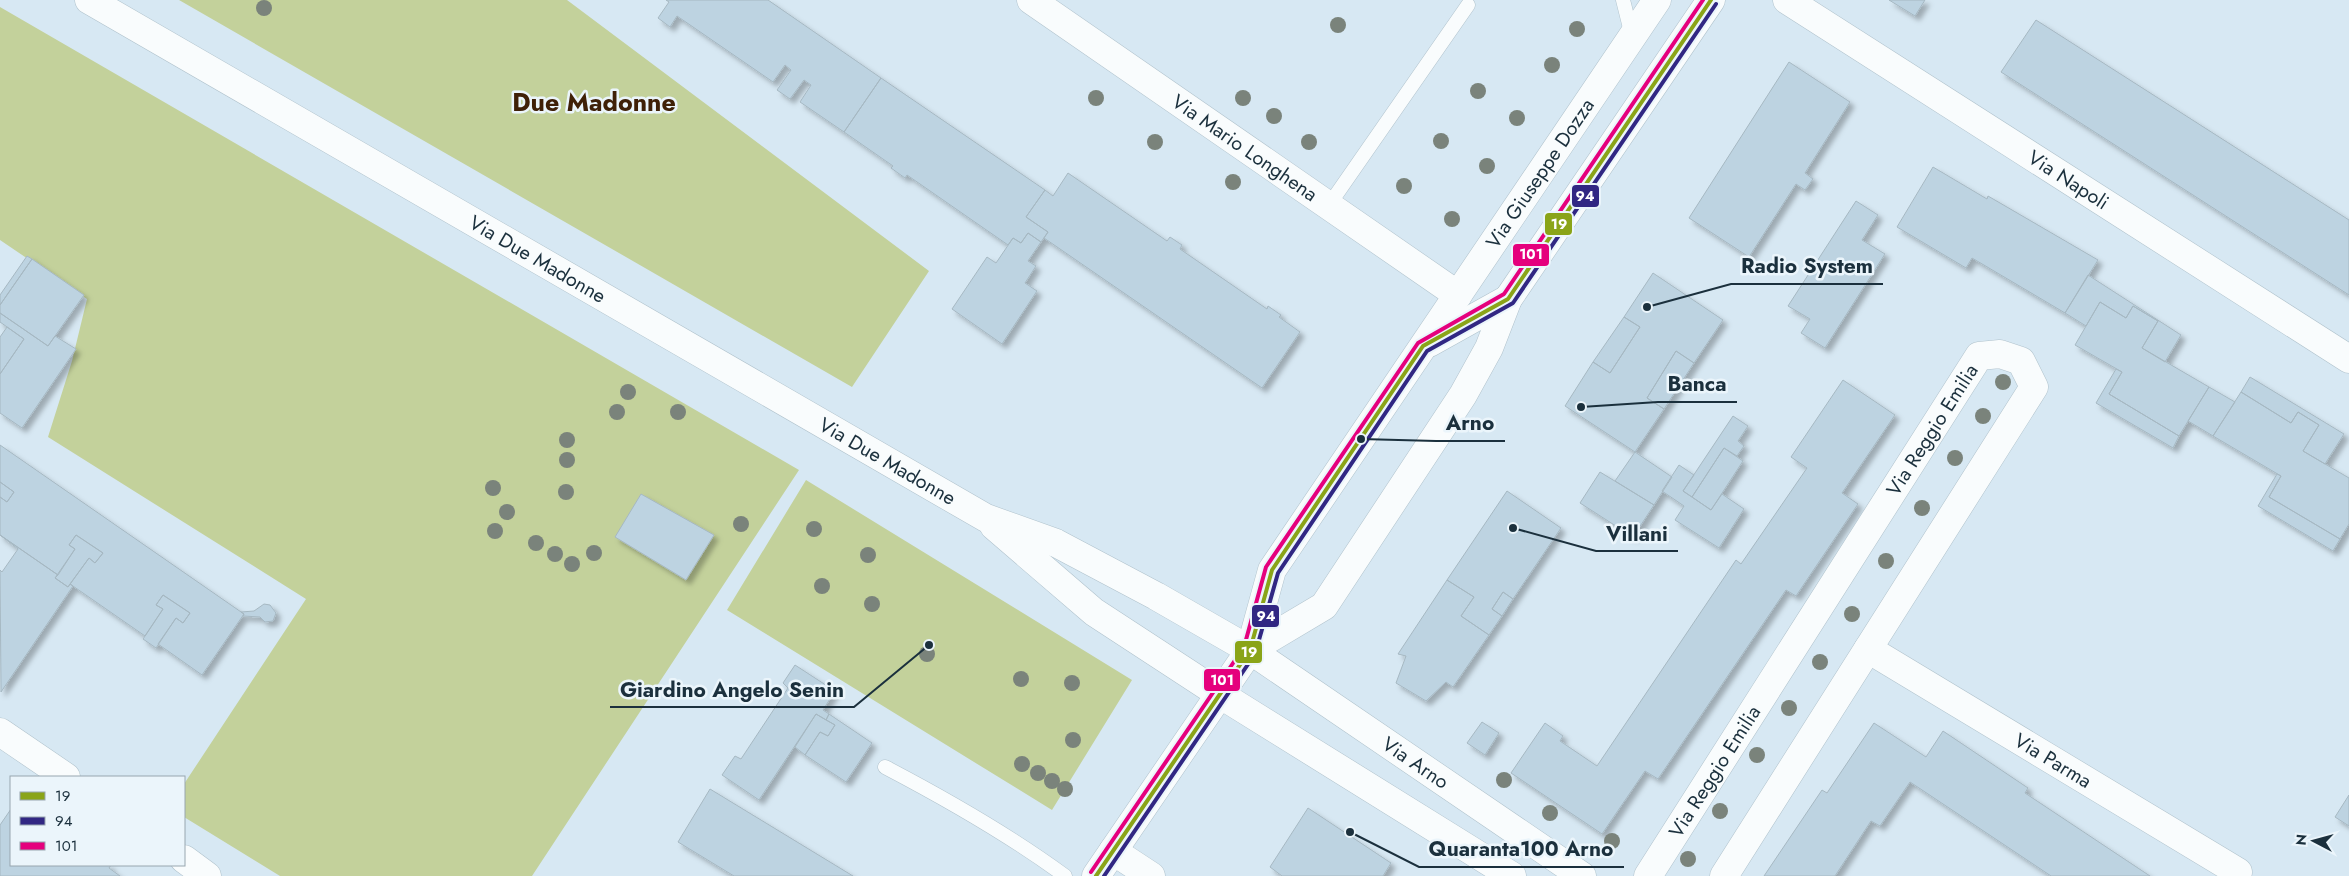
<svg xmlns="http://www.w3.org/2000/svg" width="2349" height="876" viewBox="0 0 2349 876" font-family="Jost,sans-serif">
  <defs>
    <filter id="shadow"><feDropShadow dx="4.5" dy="4.5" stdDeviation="2.5" flood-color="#0004"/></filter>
  </defs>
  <rect width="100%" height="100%" fill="#d7e8f3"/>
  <path fill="#c3d19b" d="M179,0H567L929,271L852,387Z
    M0,7L799,470L532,876H280L184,817V784L306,599L48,437L72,361L87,299L0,240Z
    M806,480L1132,680L1052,810L727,610Z"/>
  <path fill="#bdd3e1" stroke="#a6b8c2" filter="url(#shadow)" d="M666,0H768L881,78L844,132L800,102L811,85L804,80L790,99L777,90L791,70L785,65L773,82L677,16L670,27L658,18L669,2Z
    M1889,0H1925L1915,16Z
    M2036,20L2349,220V295L2001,72Z
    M1789,62L1850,102L1805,173L1813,179L1805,190L1796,184L1749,257L1689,218Z
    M881,78L1045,190L1026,217L1048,232L1041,242L1028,233L1021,243L1013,238L1008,245L907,175L905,178L891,168L893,166L844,132Z
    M1933,167L1987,199L1988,196L2098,260L2065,313L1972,258L1966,268L1897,227Z
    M1068,173L1167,241L1170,237L1182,245L1180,249L1267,309L1268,306L1281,315L1279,317L1300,332L1262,388L1044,238L1048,232L1026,217L1045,190L1053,196Z
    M1856,201L1878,215L1862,240L1885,254L1825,348L1801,333L1810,319L1788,306Z
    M1028,233L1041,242L1028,261L1036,266L1025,283L1037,291L1002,344L952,309L987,257L996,263L1013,238L1021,243Z
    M27,256L32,259L0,305V295Z
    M32,259L84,295L48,346L0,313V305Z
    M1653,273L1723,320L1694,363L1676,351L1647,398L1664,409L1635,452L1565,406L1593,362L1610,373L1640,327L1624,317Z
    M2088,275L2181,335L2165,362L2142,348L2158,321L2133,306L2126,318L2100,302L2086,326L2065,313Z
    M2100,302L2126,318L2133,306L2158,321L2142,348L2209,387L2179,436L2109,394L2122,372L2075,345Z
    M0,313L48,346L55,336L76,349L22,428L0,413V374L24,339L0,322Z
    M1624,317L1640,327L1610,373L1593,362Z
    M7,327L24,339L0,374V337Z
    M1676,351L1694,363L1664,409L1647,398Z
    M2116,369L2122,372L2109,394L2179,436L2173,448L2096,403Z
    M2250,377L2344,434L2325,464L2303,451L2319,425L2298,412L2291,423L2241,392Z
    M1843,380L1895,415L1842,493L1858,504L1796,596L1786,590L1658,779L1645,771L1602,834L1511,773L1545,723L1563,736L1560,741L1597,766L1736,560L1741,564L1807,468L1791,457Z
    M2209,387L2235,402L2213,436L2188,421Z
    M2241,392L2291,423L2298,412L2319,425L2303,451L2349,478V524L2340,539L2269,497L2281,476L2213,436Z
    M1733,416L1748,426L1738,441L1744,446L1737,456L1724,448L1692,497L1683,491Z
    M0,445L244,614L202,675L158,644L176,618L183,623L190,613L163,595L156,605L163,609L145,636L70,584L89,558L95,563L103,553L76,535L69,545L75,549L58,575L0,535V497L7,502L14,492L0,482Z
    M1724,448L1743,461L1711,510L1692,497Z
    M1635,452L1672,477L1654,505L1615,481Z
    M1679,465L1694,475L1683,491L1711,510L1722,494L1744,509L1719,548L1675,520L1684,506L1662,491Z
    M1600,472L1654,505L1633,537L1580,503Z
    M2277,474L2281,476L2269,497L2340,539L2333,551L2258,506Z
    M0,482L14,492L7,502L0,497Z
    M1507,491L1561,528L1513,599L1503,592L1492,609L1502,616L1489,635L1461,616L1474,597L1447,580Z
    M641,494L714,535L686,580L615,537Z
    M0,535L58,575L55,578L68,587L70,584L73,586L1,692L0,570L2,572L18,549Z
    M76,535L103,553L95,563L89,558L68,587L55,578L75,549L69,545Z
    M1447,580L1474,597L1461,616L1489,635L1453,687L1446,682L1426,701L1396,683L1406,656L1398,654Z
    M1503,592L1513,599L1502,616L1492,609Z
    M163,595L190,613L183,623L176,618L156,648L143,639L163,609L156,605Z
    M264,604L270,605L276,613L273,621L265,622L260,617L243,616L244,614L241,612L254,611Z
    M795,665L835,691L823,710L829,714L826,720L816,714L759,800L722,775L735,756L741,759L788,688L783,683Z
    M816,714L835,725L828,736L820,732L805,755L795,747Z
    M829,714L872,743L846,782L805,755L820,732L828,736L835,725L826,720Z
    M1482,722L1499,733L1485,755L1467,743Z
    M1874,723L1926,757L1943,731L2028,788L2025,793L2150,876H2051L1910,782L1880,826L1871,821L1835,876H1764L1822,790L1827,793Z
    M710,789L853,876H734L678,842Z
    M2349,795V826L2335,817Z
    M1308,808L1391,863L1383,876H1282L1270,867Z
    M11,809V865H111L109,868L120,876H0V825Z"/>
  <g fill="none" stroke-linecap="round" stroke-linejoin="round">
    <defs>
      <path id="lane" d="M1623,0L1632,36
        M1329,205L1468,5
        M885,767C948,800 1008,834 1065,876"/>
      <g id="street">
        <path id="s1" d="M1031,0L1458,295"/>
        <path id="s2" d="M1787,0L2349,359"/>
        <path id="s3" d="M1868,649L2238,872"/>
        <path d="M0,732L66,777"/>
        <path d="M1113,851L1151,876"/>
        <path d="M184,859L207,876"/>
        <path id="s4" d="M1648,876L1979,356L2000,354L2021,361L2034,387L1724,876"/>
      </g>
      <g id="secondary">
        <path id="s5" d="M89,0L986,518L1056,543L1156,596L1250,650L1582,876"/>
        <path d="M994,526L1094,612L1221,695L1512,876"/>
      </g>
      <g id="primary">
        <path d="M1429,343L1508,299"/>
        <path d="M1250,650L1324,606L1463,395L1489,348L1508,299L1711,0"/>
        <path id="s6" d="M1096,876L1250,650L1272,570L1657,0"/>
      </g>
    </defs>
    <use href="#lane" stroke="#b0c2cc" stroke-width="15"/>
    <use href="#street" stroke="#b0c2cc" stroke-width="29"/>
    <use href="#secondary" stroke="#b0c2cc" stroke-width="29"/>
    <use href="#primary" stroke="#b0c2cc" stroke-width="29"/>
    <use href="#lane" stroke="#f9fcfd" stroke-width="14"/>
    <use href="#street" stroke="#f9fcfd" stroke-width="28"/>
    <use href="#secondary" stroke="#f9fcfd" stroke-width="28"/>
    <use href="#primary" stroke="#f9fcfd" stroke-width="28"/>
    <defs>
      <path id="bus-1" d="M1096,876L1250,650L1272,570L1423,346L1508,299L1711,0"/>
      <path id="bus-2" d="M1104,876L1255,654L1278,573L1427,351L1513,303L1716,4"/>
      <path id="bus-3" d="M1091,872L1244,647L1266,567L1418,343L1504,294L1703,0"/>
    </defs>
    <use href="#bus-1" stroke="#ebf5fb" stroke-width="8"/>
    <use href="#bus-2" stroke="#ebf5fb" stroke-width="8"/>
    <use href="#bus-3" stroke="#ebf5fb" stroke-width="8"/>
    <use href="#bus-1" stroke="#8aa418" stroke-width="4"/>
    <use href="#bus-2" stroke="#312783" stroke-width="4"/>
    <use href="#bus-3" stroke="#e5007d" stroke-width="4"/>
  </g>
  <g fill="#7a837b">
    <circle cx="264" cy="8" r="8"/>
    <circle cx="1338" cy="25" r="8"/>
    <circle cx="1577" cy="29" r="8"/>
    <circle cx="1552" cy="65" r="8"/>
    <circle cx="1478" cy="91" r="8"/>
    <circle cx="1096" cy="98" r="8"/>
    <circle cx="1243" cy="98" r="8"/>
    <circle cx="1274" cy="116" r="8"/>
    <circle cx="1517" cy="118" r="8"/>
    <circle cx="1441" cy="141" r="8"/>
    <circle cx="1155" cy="142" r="8"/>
    <circle cx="1309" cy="142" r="8"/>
    <circle cx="1487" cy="166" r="8"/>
    <circle cx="1233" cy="182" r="8"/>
    <circle cx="1404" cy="186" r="8"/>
    <circle cx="1452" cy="219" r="8"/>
    <circle cx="2003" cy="382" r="8"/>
    <circle cx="628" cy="392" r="8"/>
    <circle cx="617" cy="412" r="8"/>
    <circle cx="678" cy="412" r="8"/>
    <circle cx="1983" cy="416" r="8"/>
    <circle cx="567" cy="440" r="8"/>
    <circle cx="1955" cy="458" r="8"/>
    <circle cx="567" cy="460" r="8"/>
    <circle cx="493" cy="488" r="8"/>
    <circle cx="566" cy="492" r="8"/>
    <circle cx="1922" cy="508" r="8"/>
    <circle cx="507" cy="512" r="8"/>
    <circle cx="741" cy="524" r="8"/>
    <circle cx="814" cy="529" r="8"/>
    <circle cx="495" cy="531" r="8"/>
    <circle cx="536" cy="543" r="8"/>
    <circle cx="594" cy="553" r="8"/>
    <circle cx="555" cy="554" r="8"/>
    <circle cx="868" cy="555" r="8"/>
    <circle cx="1886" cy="561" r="8"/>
    <circle cx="572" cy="564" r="8"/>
    <circle cx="822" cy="586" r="8"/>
    <circle cx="872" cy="604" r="8"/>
    <circle cx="1852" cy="614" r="8"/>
    <circle cx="927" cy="654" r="8"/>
    <circle cx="1820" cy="662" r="8"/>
    <circle cx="1021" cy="679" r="8"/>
    <circle cx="1072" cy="683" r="8"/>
    <circle cx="1789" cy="708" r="8"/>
    <circle cx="1073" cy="740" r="8"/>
    <circle cx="1757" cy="755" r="8"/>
    <circle cx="1022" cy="764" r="8"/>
    <circle cx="1038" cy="773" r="8"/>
    <circle cx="1504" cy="780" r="8"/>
    <circle cx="1052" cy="781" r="8"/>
    <circle cx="1065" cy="789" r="8"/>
    <circle cx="1720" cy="811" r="8"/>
    <circle cx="1550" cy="813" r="8"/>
    <circle cx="1612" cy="841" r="8"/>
    <circle cx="1688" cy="859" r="8"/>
  </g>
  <g text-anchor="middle" stroke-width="5" stroke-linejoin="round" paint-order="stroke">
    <g font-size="20" fill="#1b303d" stroke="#ebf5fb">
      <text dy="7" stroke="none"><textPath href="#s1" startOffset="260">Via Mario Longhena</textPath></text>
      <text dy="7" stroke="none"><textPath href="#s6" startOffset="835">Via Giuseppe Dozza</textPath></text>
      <text dy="7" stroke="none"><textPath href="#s2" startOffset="334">Via Napoli</textPath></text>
      <text dy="7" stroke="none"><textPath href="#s5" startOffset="518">Via Due Madonne</textPath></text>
      <text dy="7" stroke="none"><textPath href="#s4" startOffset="529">Via Reggio Emilia</textPath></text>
      <text dy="7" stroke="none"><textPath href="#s5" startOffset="922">Via Due Madonne</textPath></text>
      <text dy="7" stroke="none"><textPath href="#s3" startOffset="216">Via Parma</textPath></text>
      <text dy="7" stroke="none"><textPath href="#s5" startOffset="1532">Via Arno</textPath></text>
      <text dy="7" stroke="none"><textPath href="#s4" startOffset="124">Via Reggio Emilia</textPath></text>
    </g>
    <g font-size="25" font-weight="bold" fill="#3f2007" stroke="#ebf5fb">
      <text x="594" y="111">Due Madonne</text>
    </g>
  </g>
  <path fill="none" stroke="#1b303d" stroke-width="2" d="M1647 307L1731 284H1883M1581 407L1658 402H1737M1361 439L1436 441H1505M1513 528L1596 551H1678M929 645L854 707H610M1350 832L1419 867H1624"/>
  <g fill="#1b303d" stroke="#ebf5fb" stroke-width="2">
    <circle cx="1647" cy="307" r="5"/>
    <circle cx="1581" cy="407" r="5"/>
    <circle cx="1361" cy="439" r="5"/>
    <circle cx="1513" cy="528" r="5"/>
    <circle cx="929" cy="645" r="5"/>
    <circle cx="1350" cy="832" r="5"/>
  </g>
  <g font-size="21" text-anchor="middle" font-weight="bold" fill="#1b303d" stroke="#ebf5fb" stroke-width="5" stroke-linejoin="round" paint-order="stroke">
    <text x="1807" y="273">Radio System</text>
    <text x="1697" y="391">Banca</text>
    <text x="1470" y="430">Arno</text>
    <text x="1637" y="541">Villani</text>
    <text x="732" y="697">Giardino Angelo Senin</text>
    <text x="1521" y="856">Quaranta100 Arno</text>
  </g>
  <g stroke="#ebf5fb" stroke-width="2">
    <rect x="1571" y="184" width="29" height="24" rx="5" fill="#312783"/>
    <rect x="1544" y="212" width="29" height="24" rx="5" fill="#8aa418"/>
    <rect x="1512" y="243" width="38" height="24" rx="5" fill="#e5007d"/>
    <rect x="1251" y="604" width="29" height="24" rx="5" fill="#312783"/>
    <rect x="1234" y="640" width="29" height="24" rx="5" fill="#8aa418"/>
    <rect x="1203" y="668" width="38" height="24" rx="5" fill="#e5007d"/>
  </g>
  <g font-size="14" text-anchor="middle" font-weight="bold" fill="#fff">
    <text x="1585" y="201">94</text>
    <text x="1559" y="229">19</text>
    <text x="1531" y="259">101</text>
    <text x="1266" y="621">94</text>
    <text x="1249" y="657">19</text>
    <text x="1222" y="685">101</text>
  </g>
  <rect x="10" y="776" width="175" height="90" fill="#ebf5fb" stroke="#98a6af"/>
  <rect x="20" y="792" width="25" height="8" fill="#8aa418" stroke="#98a6af"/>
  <text x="55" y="801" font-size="15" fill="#1b303d">19</text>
  <rect x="20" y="817" width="25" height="8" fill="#312783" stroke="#98a6af"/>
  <text x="55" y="826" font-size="15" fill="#1b303d">94</text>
  <rect x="20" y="842" width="25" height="8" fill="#e5007d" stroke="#98a6af"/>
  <text x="55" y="851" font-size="15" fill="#1b303d">101</text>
  <g transform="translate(2314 841) rotate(276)" stroke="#ebf5fb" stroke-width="4" paint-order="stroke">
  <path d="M0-4L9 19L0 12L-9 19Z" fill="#1b303d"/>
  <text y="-8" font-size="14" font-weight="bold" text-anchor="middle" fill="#1b303d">N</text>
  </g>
</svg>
